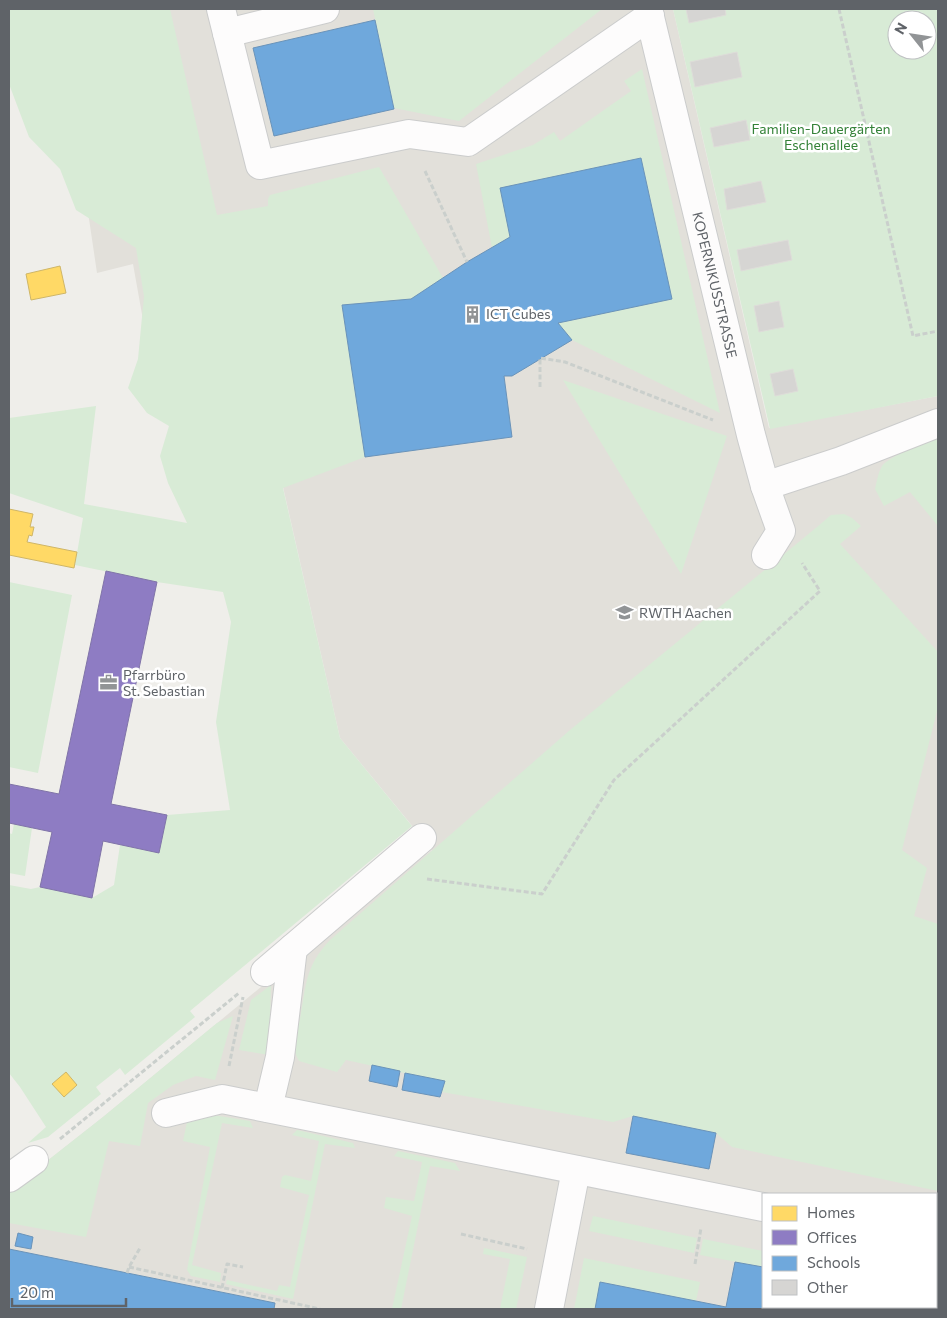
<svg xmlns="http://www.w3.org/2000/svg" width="947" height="1318" viewBox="0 0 947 1318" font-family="Commissioner,sans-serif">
  <rect width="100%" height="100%" fill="#efeeea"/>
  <path fill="#e2e0da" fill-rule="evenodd" d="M58,9H673L769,428L938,396V1309H9V1191L103,1117L340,922L432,850L340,738L249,337L150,359L133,264L97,273ZM763,1194H936V1307H763Z"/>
  <path fill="#d8ebd6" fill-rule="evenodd" d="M10,9H170L217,215L268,206V199L270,195L379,167L443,278L411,299L342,305L365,457L283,488L340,738L412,826L190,1011L195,1017L125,1075L120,1068L96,1087L101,1094L48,1137L28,1143L46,1127L20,1087L9,1073V885L31,889L40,887L92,898L114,885L120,845L159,853L167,815L230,810L216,722L231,622L223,592L157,582L75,565L83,518L9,493V418L96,406L84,504L187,523L168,483L160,456L169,426L147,413L128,388L138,359L144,296L136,248L76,210L60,169L29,137L9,84Z
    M373,9H602L459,121L394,108Z
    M673,9H938V396L770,429ZM897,20H927V50H897Z
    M642,69L720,413L572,340L512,376H504L495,320L531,329L672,298L641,158L501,188L510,237L492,248L476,164L533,145L554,132L560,141L631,91L624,81Z
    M563,380L727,436L681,574Z
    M938,437V526L910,492L884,506L875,489C877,481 878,473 882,466C890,456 925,442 938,437Z
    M844,514L852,518L861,526L840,544L938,652V707L902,850L927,868L914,916L938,924V1191L732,1147L716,1133L633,1116L613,1122L442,1092L445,1082L346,1060L337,1072L299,1061C288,1040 296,1039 300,1019C306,986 305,966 330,940L570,730L817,527L831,515Z
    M9,582L72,595L38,773L9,767Z
    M14,824L32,828L25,876L9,873V833L12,834Z
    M271,985L269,1055L239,1050L251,1000Z
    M233,1016L215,1080L196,1076L173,1085L148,1103L140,1146L109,1141L86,1237L9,1223V1191L103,1117L217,1023Z
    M207,1114L250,1121L253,1128L222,1123L192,1265L221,1273L220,1282L191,1276L187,1270L210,1147L183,1141L187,1122Z
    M297,1130L349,1142L353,1143L355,1148L325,1144L293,1299L226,1284L227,1280L277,1291L279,1285L290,1287L309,1195L280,1187L282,1177L285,1175L311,1181L319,1141L292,1135Z
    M398,1151L455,1163L460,1171L430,1166L401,1309H392L412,1216L384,1208L386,1197L414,1201L422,1162L394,1156Z
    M593,1216L697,1238L694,1253L589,1231Z
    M703,1239L763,1251V1267L700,1255Z
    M484,1248L527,1257L516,1309H500L510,1259L483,1254Z
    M584,1258L700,1282L696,1301L601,1282L595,1309H574Z"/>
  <path fill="#ffd966" stroke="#cfb667" d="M60,266L66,293L31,300L26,274Z
    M9,509L33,514L30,527H34L32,536L29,535L27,542L77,552L74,568L9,555Z
    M66,1072L77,1085L64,1097L52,1084Z"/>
  <path fill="#8e7cc3" stroke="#8074a8" d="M106,571L157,582L111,804L167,815L159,853L103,841L92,898L40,887L52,832L9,823V784L59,794Z"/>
  <path fill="#6fa8dc" stroke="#6a93b9" d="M375,20L394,109L274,136L253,48Z
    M641,158L672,299L558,323L572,340L512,376H504L512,437L365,457L342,305L411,299L467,262L510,237L500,188Z
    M372,1065L400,1071L397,1087L369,1081Z
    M405,1073L445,1081L440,1097L402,1090Z
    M633,1116L716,1133L709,1169L626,1153Z
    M18,1233L33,1237L31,1249L15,1246Z
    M9,1249L275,1303L274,1309H9Z
    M735,1262L763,1267V1307H936V1302H938V1309H595L600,1282L726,1307Z"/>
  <path fill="#d6d5d3" stroke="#deddd9" d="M686,9H725L726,15L689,23Z
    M737,52L742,77L695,87L690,62Z
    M746,120L750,140L714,147L710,128Z
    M761,181L766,202L727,210L724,189Z
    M788,240L792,260L741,271L737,250Z
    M779,301L784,327L759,332L754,306Z
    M793,369L798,391L775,396L770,374Z"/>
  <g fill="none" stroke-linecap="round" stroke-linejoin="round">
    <defs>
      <g id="minor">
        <path d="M221,9L260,165L409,134L468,142L650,16"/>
        <path id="s1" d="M648,9L751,435L765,486L781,531L766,555"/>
        <path d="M227,33L325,9"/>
        <path d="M765,486L841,461L938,423"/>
        <path d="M265,972L422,838"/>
        <path d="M268,1108L280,1057L293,948"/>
        <path d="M166,1113L222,1099L763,1207"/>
        <path d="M9,1178L34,1160"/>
        <path d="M936,1242L938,1243"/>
        <path d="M549,1309L576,1170"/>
      </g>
    </defs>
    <use href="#minor" stroke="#cbcccc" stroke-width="30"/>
    <path stroke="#cacfcc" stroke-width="3" stroke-dasharray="5 2.5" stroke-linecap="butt" d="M839,9L913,336L938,331
      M425,171L467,262
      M540,387V358L565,362L713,420
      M427,879L542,894L614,780L820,591L802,563
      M229,1066L243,997
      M60,1139L239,993
      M461,1234L527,1249
      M695,1264L701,1228
      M129,1267L320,1309
      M127,1273L129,1267L140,1248
      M222,1288L227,1264L243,1267"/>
    <use href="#minor" stroke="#fdfcfc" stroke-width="28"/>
  </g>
  <defs>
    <symbol id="building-bare" viewBox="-9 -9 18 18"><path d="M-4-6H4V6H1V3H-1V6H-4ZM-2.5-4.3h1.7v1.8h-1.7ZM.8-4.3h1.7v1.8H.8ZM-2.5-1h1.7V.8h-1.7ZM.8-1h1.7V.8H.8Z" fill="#919496" stroke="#fff" stroke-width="2.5" paint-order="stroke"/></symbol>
    <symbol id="university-bare" viewBox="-9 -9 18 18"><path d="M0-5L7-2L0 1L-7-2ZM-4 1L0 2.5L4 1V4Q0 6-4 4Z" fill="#919496" stroke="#fff" stroke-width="2.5" paint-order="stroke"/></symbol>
    <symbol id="office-bare" viewBox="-9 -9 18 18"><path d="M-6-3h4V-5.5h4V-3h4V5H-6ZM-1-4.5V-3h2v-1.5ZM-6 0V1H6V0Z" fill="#919496" stroke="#fff" stroke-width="2.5" paint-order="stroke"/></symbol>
  </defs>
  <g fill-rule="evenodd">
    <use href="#building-bare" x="460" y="302" width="25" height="25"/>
    <use href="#university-bare" x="612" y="600" width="25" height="25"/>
    <use href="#office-bare" x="96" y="670" width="25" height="25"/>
  </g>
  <g text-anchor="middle" stroke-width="5" stroke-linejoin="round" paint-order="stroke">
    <g font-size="14" fill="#348238" stroke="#fff">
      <text x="821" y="134">Familien-Dauergärten<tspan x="821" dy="16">Eschenallee</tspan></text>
    </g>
    <g font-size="14" fill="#5f6368" stroke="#fff">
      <text dy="5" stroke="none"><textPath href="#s1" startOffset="284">KOPERNIKUSSTRASSE</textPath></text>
    </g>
    <g font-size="14" fill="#5f6368" stroke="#fff" text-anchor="start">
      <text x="486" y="319">ICT Cubes</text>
      <text x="639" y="618">RWTH Aachen</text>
      <text x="123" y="680">Pfarrbüro<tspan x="123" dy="16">St. Sebastian</tspan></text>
    </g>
  </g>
  <rect width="947" height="1318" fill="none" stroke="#5f6368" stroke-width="20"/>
  <rect x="762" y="1193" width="175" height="115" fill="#ffffff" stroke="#bfc1c3"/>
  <rect x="772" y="1206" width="25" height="15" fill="#ffd966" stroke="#bfc1c3"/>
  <text x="807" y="1218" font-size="15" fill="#5f6368">Homes</text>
  <rect x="772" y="1230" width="25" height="15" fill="#8e7cc3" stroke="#bfc1c3"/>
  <text x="807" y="1243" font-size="15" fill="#5f6368">Offices</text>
  <rect x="772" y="1256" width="25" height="15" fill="#6fa8dc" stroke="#bfc1c3"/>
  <text x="807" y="1268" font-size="15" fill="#5f6368">Schools</text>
  <rect x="772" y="1280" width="25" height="15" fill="#d6d5d3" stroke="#bfc1c3"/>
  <text x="807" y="1293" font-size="15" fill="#5f6368">Other</text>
  <g transform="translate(912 35) rotate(300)"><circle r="24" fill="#ffffff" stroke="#bfc1c3"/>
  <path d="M0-4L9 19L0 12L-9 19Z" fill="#919496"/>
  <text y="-8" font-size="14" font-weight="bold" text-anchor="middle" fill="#5f6368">N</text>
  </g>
  <path d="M12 1298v8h114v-8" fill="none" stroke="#5f6368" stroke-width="2.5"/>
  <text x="20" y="1298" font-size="15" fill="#5f6368" stroke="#ffffff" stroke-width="4" paint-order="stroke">20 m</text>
</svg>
